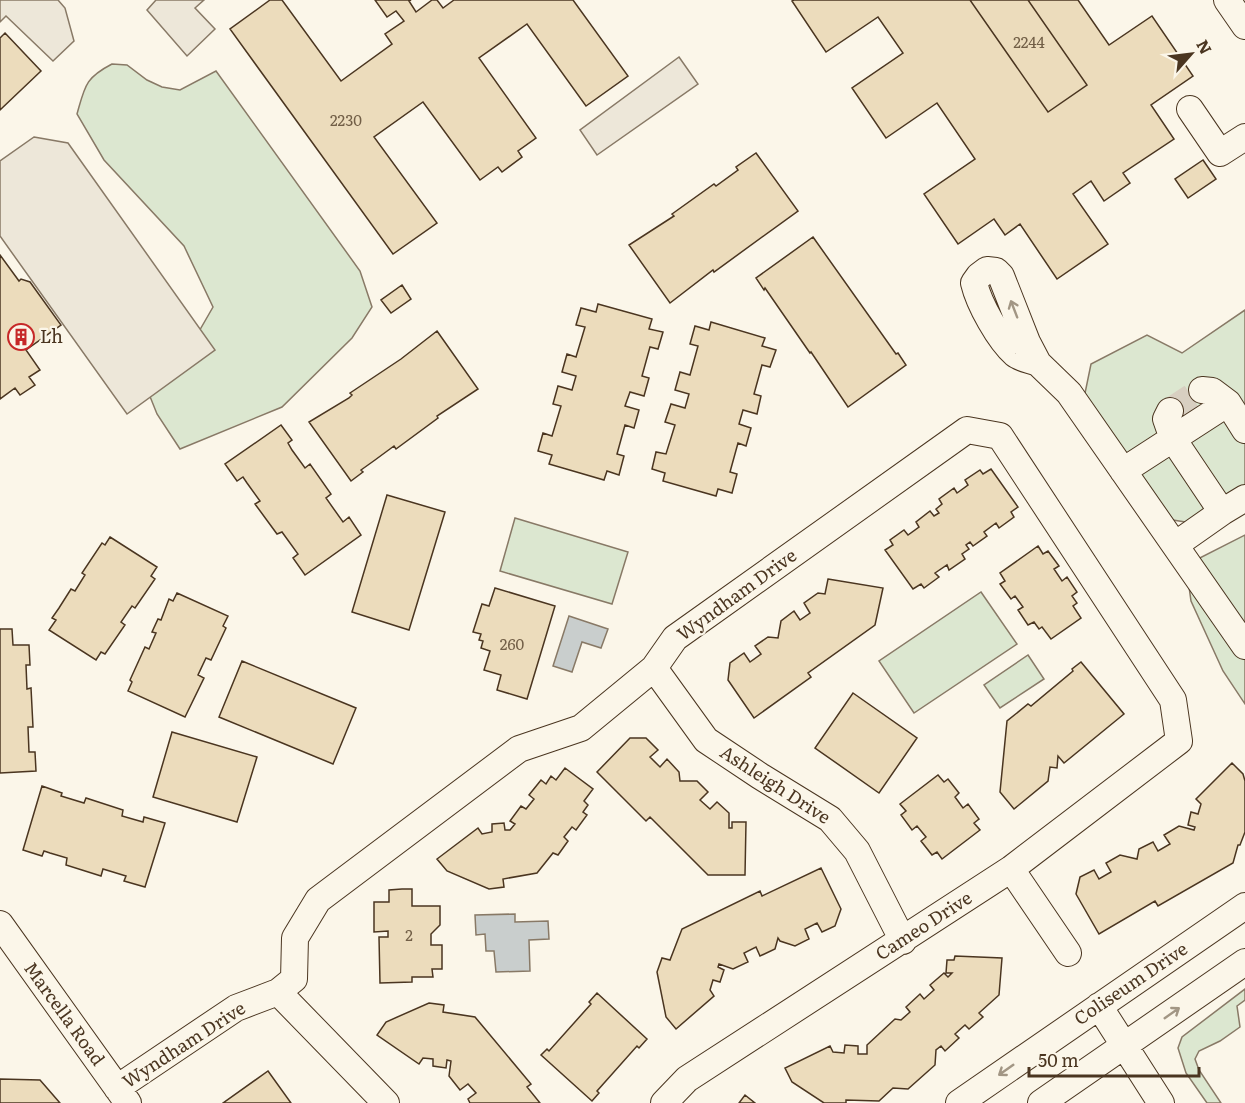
<svg xmlns="http://www.w3.org/2000/svg" width="1245" height="1103" viewBox="0 0 1245 1103" font-family="Literata,serif">
  <rect width="100%" height="100%" fill="#fbf6e9"/>
  <path fill="#dce7d0" stroke="#887966" stroke-width="1.5" d="M112,64L127,65L147,80L162,87L180,90L216,71L360,271L372,307L352,338L282,407L180,449L157,414L145,384L194,340L213,307L184,246L104,160L77,114C85,86 85,78 112,64Z
    M1245,310V507L1204,525L1173,520L1084,398L1091,364L1147,335L1182,353Z
    M515,518L628,552L612,604L500,571Z
    M1245,535V704L1223,671L1191,601L1186,565Z
    M981,592L1017,644L914,713L879,661Z
    M1028,655L1044,679L1000,708L984,685Z
    M1245,989V1000L1237,1006L1240,1027L1220,1041L1199,1051L1195,1059L1199,1070L1221,1103H1207L1186,1073L1178,1048L1182,1037Z"/>
  <path fill="#ede7d9" stroke="#887966" stroke-width="1.5" d="M0,0H58L65,8L74,41L53,61L6,16L0,22Z
    M156,0H204L195,8L215,29L187,56L147,10Z
    M679,57L698,84L597,155L580,130Z
    M34,137L68,143L215,350L127,414L0,236V161Z"/>
  <path fill="#c9cecd" stroke="#887966" stroke-width="1.5" d="M569,616L608,629L601,648L582,642L572,672L553,666Z
    M515,914V922L548,921L549,939L529,940L530,971L496,972L494,951H486L485,934L476,935L475,915Z"/>
  <path fill="#ecdcbc" stroke="#4a3520" stroke-width="1.5" d="M270,0H282L341,81L392,44L385,34L404,21L396,11L387,17L375,0H411L409,1L416,12L432,0H437L443,8L454,0H573L628,76L586,106L527,24L479,58L536,138L518,151L522,157L502,172L498,167L480,180L423,102L374,137L437,223L393,254L230,29Z
    M794,0H970L1048,112L1087,85L1028,0H1078L1109,45L1152,16L1193,76L1151,105L1174,139L1123,173L1130,183L1104,201L1091,181L1073,194L1108,244L1057,279L1020,224L1005,235L994,219L958,244L924,194L975,159L937,103L886,138L852,88L903,53L878,17L826,52L792,1Z
    M970,0H1028L1087,85L1048,112Z
    M5,33L41,71L0,110V38Z
    M756,153L798,211L714,272L713,270L670,303L629,245L674,216L672,214L714,184L716,186L738,170L736,167Z
    M1203,160L1216,179L1188,198L1175,179Z
    M813,237L896,354L898,353L906,365L848,407L811,352L810,353L765,288L764,290L756,278Z
    M0,255L19,281L21,279L30,282L61,325L26,350L40,370L29,377L35,385L20,395L15,388L0,399Z
    M402,285L411,299L391,313L381,300Z
    M598,304L652,319L649,329L663,332L658,349L650,347L642,376L649,378L644,396L630,392L625,406L639,410L634,428L625,425L617,454L624,456L619,475L607,471L604,480L549,464L552,455L538,451L543,433L552,436L561,406L553,404L558,386L572,390L576,376L562,372L567,354L576,357L585,327L576,325L581,308L596,312Z
    M711,322L765,338L762,346L776,350L770,367L762,365L754,394L761,396L757,414L743,410L739,424L751,428L746,446L738,443L730,472L737,474L732,493L718,489L716,496L663,481L665,473L652,469L656,452L666,454L675,425L665,422L671,404L685,408L689,394L675,390L680,372L690,375L698,346L690,344L695,326L709,330Z
    M437,331L478,389L437,416L438,418L396,449L394,446L375,460L361,470L363,472L351,481L309,422L349,398L352,395L350,393L401,359Z
    M281,425L292,440L288,443L292,450L305,468L310,464L331,494L326,498L343,522L349,517L361,535L305,575L293,558L298,554L282,532L277,534L255,504L260,501L247,483L243,477L237,481L225,464Z
    M991,469L1018,507L1011,512L1014,517L999,528L996,523L984,532L987,536L973,546L970,542L966,545L969,549L962,554L965,559L949,570L947,565L935,573L939,577L924,588L921,584L913,589L885,550L893,545L890,540L904,530L908,535L919,527L916,522L930,511L934,516L939,513L936,509L942,504L939,499L954,488L957,493L968,485L965,480L980,470L983,474Z
    M387,495L445,512L409,630L352,612Z
    M110,537L157,567L151,576L155,579L135,608L132,606L121,622L125,625L105,654L101,652L96,660L49,630L56,620L52,618L59,608L71,589L75,591L85,575L82,573L102,543L105,545Z
    M1038,546L1043,554L1048,551L1059,566L1054,569L1062,581L1067,577L1077,592L1072,596L1077,603L1073,606L1081,618L1051,639L1042,627L1039,629L1034,622L1028,625L1018,610L1023,607L1015,596L1011,599L1000,584L1005,581L1000,573Z
    M828,579L883,588L875,625L808,673L811,677L754,718L728,680L730,663L744,653L750,662L761,654L755,646L768,637L778,638L781,621L794,611L800,620L810,613L804,603L818,593L825,594Z
    M495,588L555,606L527,699L497,690L501,675L484,670L490,651L481,648L483,641L479,640L481,634L473,632L482,604L489,606Z
    M177,593L228,616L223,626L226,628L211,660L206,658L198,675L204,678L185,717L128,691L132,682L130,680L145,647L149,649L156,633L152,632L158,619L161,620L169,599L173,601Z
    M0,629H12L13,645H29L30,665H26L27,689L31,688L33,727H28L29,752H35L36,771L0,773Z
    M242,661L356,708L333,764L219,717Z
    M1081,662L1124,714L1064,763L1058,756L1057,768L1050,767L1048,781L1014,809L1000,792L1007,721L1028,704L1031,706L1073,671L1072,669Z
    M853,693L917,738L879,793L815,748Z
    M172,732L257,757L237,822L153,797Z
    M630,738H646L658,750L650,757L660,767L667,759L679,772L680,781H697L708,792L700,800L710,809L717,802L729,813V828H732V822H746L745,875H708L650,817L646,821L597,772Z
    M1232,763L1243,774L1245,781V832L1240,845H1238L1233,863L1158,906L1155,901L1099,934L1076,894L1080,877L1094,870L1099,879L1111,872L1106,863L1120,855L1137,859L1139,849L1153,842L1158,851L1170,844L1164,835L1179,826L1194,830L1195,827L1188,825L1191,812L1198,814L1201,804L1196,799Z
    M565,768L593,789L584,801L588,805L583,812L587,815L576,830L572,827L564,837L568,841L558,855L553,853L537,873L503,879L504,887L489,889L447,871L437,859L478,828L482,834L492,832V824L504,823L505,830H510L515,824L510,821L521,806L526,809L534,799L529,795L541,780L546,784L551,776L556,780Z
    M938,775L944,782L948,779L959,793L955,797L963,808L968,804L979,819L974,823L980,830L942,859L937,852L932,855L921,841L926,837L917,826L912,830L901,815L906,811L900,804Z
    M42,786L62,793L61,796L84,803L86,798L123,810L122,816L143,822L144,817L165,823L145,887L124,881L126,876L103,869L101,876L66,865L67,858L50,853L44,851L42,856L23,850Z
    M821,868L841,909L835,926L822,932L817,923L805,929L809,939L795,946L780,941L778,938L775,949L760,956L756,947L744,953L748,962L733,969L719,964L718,967L724,970L720,982L713,980L710,990L714,996L676,1029L666,1017L657,972L662,958L670,960L682,929L760,891L762,896Z
    M402,889H412V906H440V925L431,934V945H442V969H432L433,977H412V982L380,983L379,937H388V931L374,932V902H389V890Z
    M955,956L1002,958L999,995L979,1013L983,1017L969,1029L965,1025L955,1034L959,1038L945,1051L941,1046L936,1050L935,1065L908,1089L893,1088L879,1101L846,1100V1103H824L792,1082L785,1068L830,1046L833,1052L844,1053L845,1045L858,1046V1054H867V1045L895,1019L901,1020L910,1012L906,1007L920,994L924,999L934,990L930,985L944,973L948,977L952,973H946L947,960H954Z
    M597,993L647,1039L639,1048L637,1046L597,1091L599,1093L592,1101L541,1055L547,1049L549,1051L591,1004L589,1002Z
    M429,1003L444,1005L443,1012L475,1017L531,1084L527,1087L540,1103H470L468,1099L476,1093L468,1084L460,1090L449,1076L451,1061L447,1060L446,1068L433,1066V1059L423,1058L419,1064L377,1035L386,1022Z
    M268,1071L291,1103H223Z
    M0,1079L40,1080L60,1103H0Z
    M745,1095L755,1103H739Z"/>
  <g fill="none" stroke-linecap="round" stroke-linejoin="round">
    <path stroke="#d8cfc1" stroke-width="26" stroke-dasharray="26 13" stroke-linecap="butt" d="M1170,411L1202,390"/>
    <defs>
      <path id="minor" d="M1227,0L1245,26
        M1190,109L1220,153L1245,137
        M1038,363C1031,360 1021,359 1015,354C999,340 979,304 974,283L979,276L987,270L996,271L1001,276L1027,342L1038,363L1069,393L1245,646
        M1202,390L1212,391L1228,403
        M1170,411L1166,419L1173,439L1222,512L1245,498
        M1123,471L1228,403L1245,430
        M1175,545L1222,512
        M654,668L706,740L760,776L830,819L857,851L903,941
        M1011,869L1068,953
        M0,924L128,1103
        M278,992L386,1103
        M1099,1006L1161,1103
        M117,1088L236,1008L278,992L294,979L295,938L318,900L519,749L581,728L654,668L675,638L967,430L1000,436L1173,700L1179,741L1011,869L687,1079L664,1103
        M959,1103L1245,906
        M1041,1103L1245,962"/>
    </defs>
    <use href="#minor" stroke="#4a3520" stroke-width="28"/>
    <use href="#minor" stroke="#fbf6e9" stroke-width="26"/>
  </g>
  <defs><path id="oneway-shaft" d="M-6 0H5M1.5-3L5.5 0L1.5 3" fill="none" stroke-width="1.6" stroke-linecap="round" stroke-linejoin="round" transform="scale(1.5)"/></defs>
  <g stroke="#a29684">
    <use href="#oneway-shaft" transform="translate(1014 309) rotate(-111)"/>
    <use href="#oneway-shaft" transform="translate(1172 1013) rotate(-35)"/>
    <use href="#oneway-shaft" transform="translate(1006 1070) rotate(145)"/>
  </g>
  <defs>
    <symbol id="building-ring" viewBox="-11 -11 22 22"><circle r="9.5" fill="#fbf6e9" stroke="#c62828" stroke-width="1.5"/><path d="M-4-6H4V6H1V3H-1V6H-4ZM-2.5-4.3h1.7v1.8h-1.7ZM.8-4.3h1.7v1.8H.8ZM-2.5-1h1.7V.8h-1.7ZM.8-1h1.7V.8H.8Z" fill="#c62828"/></symbol>
  </defs>
  <g fill-rule="evenodd">
    <use href="#building-ring" x="6" y="322" width="30" height="30"/>
  </g>
  <g text-anchor="middle" stroke-width="4.5" stroke-linejoin="round" paint-order="stroke">
    <g font-size="15" fill="#725f47">
      <text x="1029" y="48">2244</text>
      <text x="346" y="126">2230</text>
      <text x="512" y="650">260</text>
      <text x="409" y="941">2</text>
    </g>
    <g font-size="18" fill="#4a3520" stroke="#fbf6e9" text-anchor="start">
      <text x="40" y="343">Lh</text>
    </g>
    <g font-size="18" fill="#4a3520" stroke="#fbf6e9">
      <text transform="translate(737 595) rotate(-36)" y="6">Wyndham Drive</text>
      <text transform="translate(775 785) rotate(33)" y="6">Ashleigh Drive</text>
      <text transform="translate(924 926) rotate(-33)" y="6">Cameo Drive</text>
      <text transform="translate(1131 984) rotate(-34)" y="6">Coliseum Drive</text>
      <text transform="translate(64 1014) rotate(54)" y="6">Marcella Road</text>
      <text transform="translate(184 1045) rotate(-33)" y="6">Wyndham Drive</text>
    </g>
  </g>
  <g transform="translate(1191 54) rotate(62)" stroke="#fbf6e9" stroke-width="4.5" paint-order="stroke">
  <path d="M0-4.5L10 22L0 15L-10 22Z" fill="#4a3520"/>
  <text y="-9" font-size="16" font-weight="bold" text-anchor="middle" fill="#4a3520">N</text>
  </g>
  <path d="M1029 1067v9h170v-9" fill="none" stroke="#4a3520" stroke-width="3"/>
  <text x="1038" y="1067" font-size="18" fill="#4a3520" stroke="#fbf6e9" stroke-width="4.5" paint-order="stroke">50 m</text>
</svg>
